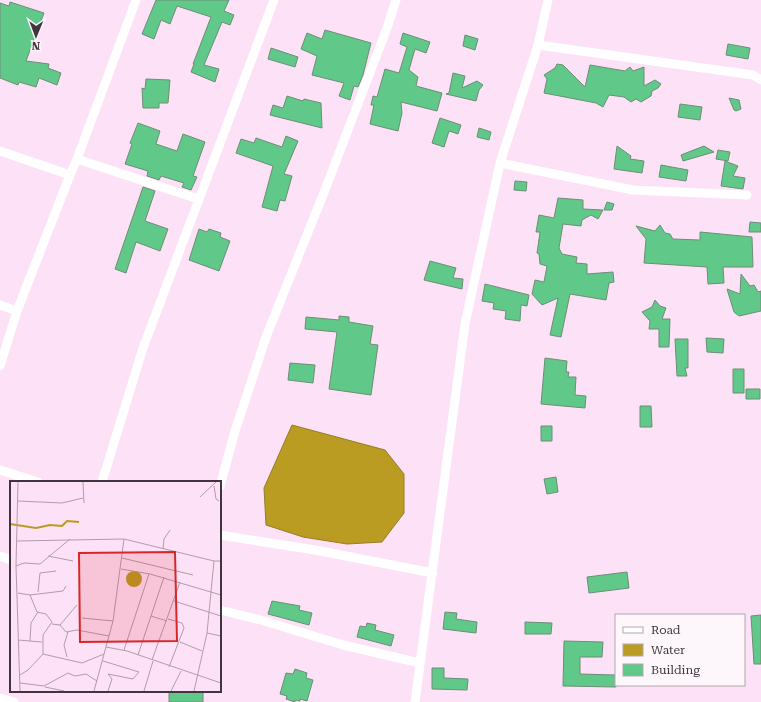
<svg xmlns="http://www.w3.org/2000/svg" width="761" height="702" viewBox="0 0 761 702" font-family="'Roboto Serif',serif">
  <rect width="100%" height="100%" fill="#fde1f6"/>
  <path fill="#b99c21" stroke="#957d2a" d="M292,425L385,450L404,474V513L382,542L347,544L303,537L266,525L264,488Z"/>
  <path fill="#60c888" stroke="#6c8e77" d="M156,0H229L224,11L234,15L230,25L222,22L204,65L219,69L215,82L191,72L194,64H193L211,17L177,6L170,24L161,20L154,39L142,34Z
    M10,2L44,13L26,61L49,64L48,68L61,73L57,85L39,78L36,87L19,82L18,85L0,78V3L9,6Z
    M325,30L371,43L363,75L358,87L354,86L350,100L339,96L344,83L312,75L317,56L301,49L307,33L322,39Z
    M403,33L430,42L426,53L415,49L409,70L418,77L416,86L442,93L437,111L401,102L402,113L398,131L370,124L374,105H371L373,96L377,97L385,69L399,73L407,47L400,44Z
    M465,35L478,39L475,50L463,46Z
    M728,44L750,48L748,59L726,55Z
    M271,48L298,57L295,67L268,59Z
    M557,64L563,65L585,87L590,65L625,71L630,67L633,71L644,67V86L655,80L661,84L658,88L652,91L651,96L641,102L636,99L631,102L624,97L609,95L603,107L596,103L544,93L547,79L544,75L555,68Z
    M453,73L465,76L462,88L477,81L483,85L479,90L476,101L446,94L449,93Z
    M146,79L170,80L168,103H159V108H143L142,88L145,89Z
    M287,96L303,101L304,99L321,103L322,128L270,115L273,105L283,108Z
    M729,98L739,100L741,109L736,111L734,110Z
    M680,104L702,107L700,120L678,117Z
    M440,118L461,125L458,134L449,131L444,147L432,143Z
    M138,123L160,131L156,144L177,151L183,134L205,142L193,176L197,177L191,190L182,187L184,183L161,176L159,180L147,176L148,171L125,164L132,144L130,143Z
    M479,128L491,132L489,140L477,137Z
    M286,136L298,141L284,174L292,176L285,201L280,200L277,211L262,207L273,166L236,153L241,139L254,143L256,138L282,147Z
    M617,146L631,156L630,159L644,161L642,173L614,169Z
    M704,146L714,152L683,161L681,155Z
    M718,150L730,152L728,161L716,159Z
    M725,161L738,166L733,176L745,178L743,189L721,186Z
    M661,165L688,170L686,181L659,177Z
    M515,181L527,182L526,191L514,190Z
    M143,187L155,191L145,221L168,229L160,251L136,242L126,273L115,269Z
    M558,198L583,200V209L603,210L598,219L591,215L582,220L581,226L563,224L559,248L562,254L577,257L576,263L587,264V274L613,272L614,282L609,283L606,300L570,294L561,337L550,335L558,298L542,305L532,294L535,280L544,282L547,266L540,264L539,254L537,253L540,232H536L539,215L554,218Z
    M607,202L614,204L612,210H604Z
    M750,222L761,223V232H749Z
    M660,225L665,233L670,234L673,239L700,240V232L752,237L753,267H723L724,283L708,284L707,267L644,263L646,239L636,226L655,231Z
    M199,229L207,232L209,229L221,233L220,237L230,241L219,271L189,260Z
    M430,261L456,268L453,278L463,279L462,289L424,280Z
    M741,274L750,286L754,285L758,292L761,291V311L739,316L734,312L727,289L740,294Z
    M485,284L529,295L527,306L521,305L520,321L505,319L506,311L493,309L494,303L482,301Z
    M655,300L660,306L666,308L662,319H670L669,347H659V329H649L650,321L642,312L652,307Z
    M339,316L349,317V322L373,326L370,344L378,345L371,395L329,389L337,332L305,329L306,317L339,320Z
    M706,338L724,339L723,353L707,352Z
    M675,339H688V368H685L687,376H677Z
    M545,358L567,361L566,372H569L568,377H576L575,395L586,396L585,408L541,404Z
    M290,363L315,365L313,383L288,380Z
    M733,369H744V393H733Z
    M746,389H760V399H746Z
    M640,406H651L652,427H640Z
    M541,426H552V441H541Z
    M556,477L558,492L547,494L544,479Z
    M627,572L629,588L589,593L587,577Z
    M272,601L300,606L299,610L312,613L309,625L268,614Z
    M445,612L457,613L456,619L477,622L476,633L443,629Z
    M761,615V664H754L751,616Z
    M525,622L552,623L551,634H525Z
    M367,623L376,625L375,630L394,635L391,646L357,637L360,626L366,627Z
    M564,641L603,642L602,657H580V674L616,675V687L563,686Z
    M432,668H444V678L468,679L467,690L432,689Z
    M295,669L307,673L306,678L313,680L307,701L300,699V701L295,700V702L286,699L287,696L280,694L286,673L293,674Z
    M169,691H203V702H169Z"/>
  <g fill="none" stroke-linecap="round" stroke-linejoin="round">
    <path stroke="#fff" stroke-width="9" d="M538,45L753,75L761,80
      M0,151L70,175
      M77,159L198,199
      M500,163L633,190L747,195
      M0,305L17,311
      M0,366L17,311L70,175L77,159L136,0
      M0,470L38,482
      M102,482L143,348L274,0
      M220,486L235,431L266,337L323,195L387,28L396,0
      M220,535L315,550L433,573
      M0,556L11,560
      M220,610L261,620L343,645L420,663
      M0,698L14,702
      M415,702L465,324L500,163L538,45L548,0"/>
  </g>
  <g transform="translate(10 481)">
    <rect width="211" height="211" fill="#fde1f6"/>
    <path d="M116 98a8 8 0 1 1 16 0a8 8 0 1 1-16 0Z" fill="#b99c21"/>
    <path fill="none" stroke="#b99c21" stroke-width="2" d="M0,43L26,47L40,44L52,45L57,40L69,41"/>
    <path fill="none" stroke="#b29cac" stroke-width="1" d="M8,1L6,85L10,210M73,1L74,22M204,5L206,18L209,20M190,16L206,1M8,20L52,22L73,17M7,60L114,58M153,68L154,58L160,49M38,75L63,80M112,77L183,94M6,85L14,82L30,83L60,58M111,88L140,93L211,114M28,111L30,92L46,90M8,112L20,114L53,110L56,105M20,114L27,131L36,133L42,141L33,154V173M164,120L211,135M141,135L157,140M72,137L103,140M158,138L172,142L174,147L159,186M42,143L50,144L67,124M50,144L56,151L67,149L99,155M197,152L211,155M8,159L32,161M20,160L21,142L28,131M170,161L192,170M96,166L117,170L211,202M114,169L139,93M128,174L154,96M57,176L54,164L58,151M142,179L170,101M93,180L129,191L123,198L98,193M98,193L102,198L98,210M10,194L18,189L33,173L72,182L94,173M10,202L34,205L58,192L65,195L76,193L87,200M35,206L54,210M84,210L103,140L114,58L204,80M134,210L143,180M161,210L171,190M184,210L197,152L204,80H211"/>
    <path fill="#d62828" fill-opacity="0.15" stroke="#d62828" stroke-width="2" d="M165,71L167,160L70,161L69,72Z"/>
    <rect width="211" height="211" fill="none" stroke="#41343e" stroke-width="2"/>
  </g>
  <rect x="615" y="614" width="130" height="72" fill="#fdf6fb" stroke="#b2a8af"/>
  <rect x="623" y="627" width="20" height="6" fill="#ffffff" stroke="#b2a8af"/>
  <text x="651" y="634" font-size="12" fill="#41343e">Road</text>
  <rect x="623" y="644" width="20" height="12" fill="#b99c21" stroke="#b2a8af"/>
  <text x="651" y="654" font-size="12" fill="#41343e">Water</text>
  <rect x="623" y="664" width="20" height="12" fill="#60c888" stroke="#b2a8af"/>
  <text x="651" y="674" font-size="12" fill="#41343e">Building</text>
  <g transform="translate(36 36) rotate(181)" stroke="#fdf6fb" stroke-width="3" paint-order="stroke">
  <path d="M0-3L7 15L0 10L-7 15Z" fill="#41343e"/>
  <text y="-6" font-size="11" font-weight="bold" text-anchor="middle" fill="#41343e">N</text>
  </g>
</svg>
